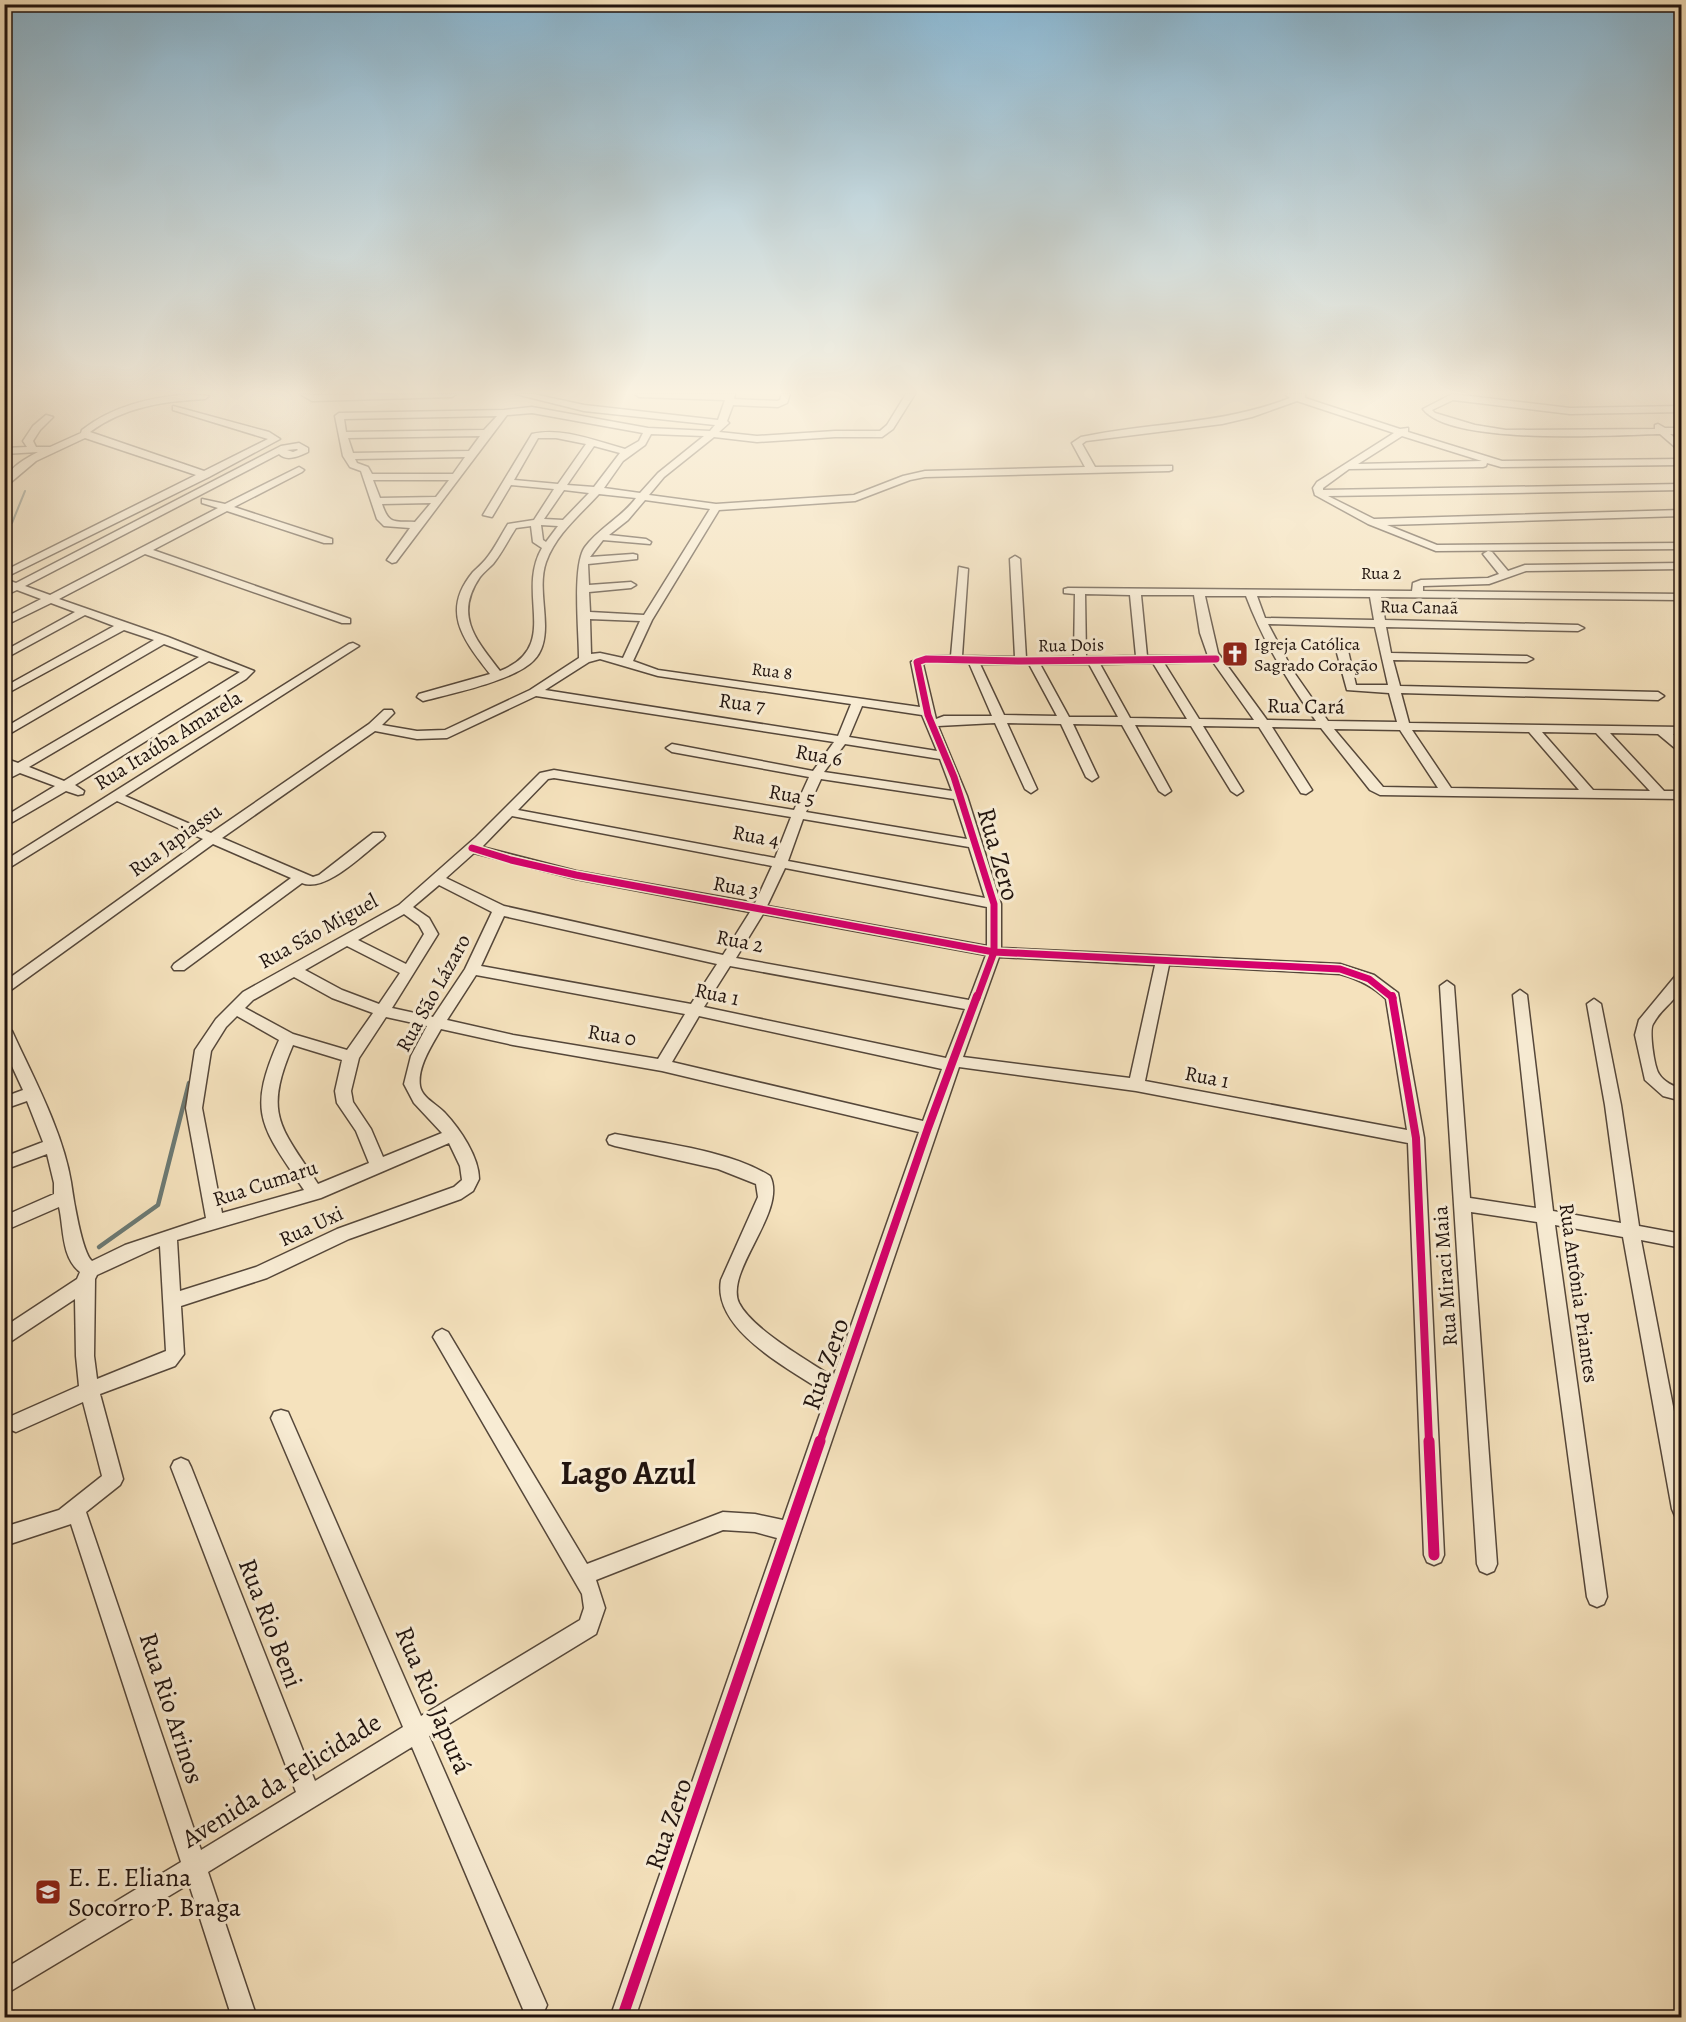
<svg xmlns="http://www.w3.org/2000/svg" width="1686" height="2022" viewBox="0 0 1686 2022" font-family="Alegreya,serif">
  <rect width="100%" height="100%" fill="#f5e2bd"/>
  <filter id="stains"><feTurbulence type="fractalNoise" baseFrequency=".00333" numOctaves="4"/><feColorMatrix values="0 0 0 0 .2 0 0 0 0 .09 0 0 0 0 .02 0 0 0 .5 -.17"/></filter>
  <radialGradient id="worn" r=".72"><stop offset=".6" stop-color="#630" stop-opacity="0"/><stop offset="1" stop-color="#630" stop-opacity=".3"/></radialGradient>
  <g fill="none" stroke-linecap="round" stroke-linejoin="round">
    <path stroke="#6b7973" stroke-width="2" d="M4,527L12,523L25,491"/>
    <path stroke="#6b7973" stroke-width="4.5" d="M99,1247L158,1205L189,1083"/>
    <defs>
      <path id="minor" d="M188,394L209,396L205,399C164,401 124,407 90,432L204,471L268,439L173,410V406L269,432L280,439L209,477L4,578V571L196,475L85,438L36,461L4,488C4,470 23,460 38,452L4,454V448L27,447L23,441L33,426L46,415L53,417L40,430L33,441L36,447H50L81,433L82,430C113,406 149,398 188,394Z
        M300,394L313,395L456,394L452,397L312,401Z
        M516,394H533L584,405L718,420L725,400L639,397L635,394H735L734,399L777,401L780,400L782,394H790L787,403L778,407L733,405L727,421L729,423L719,432L757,436L835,431H880L887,425L906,394H915L893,429L882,437H835L757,442L714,437L664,477L649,495L716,504L854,495L903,476L925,471L1085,467L1072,443L1081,437C1151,422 1222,425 1290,398L1285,394H1305V398L1400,429L1408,428V432L1502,461L1682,459V465L1501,467L1487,463L1486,466L1483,467L1349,469L1323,488V490L1682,484V490L1328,496L1374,519L1682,510V516L1387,525L1437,545L1682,543V549L1436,551L1368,524L1315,495L1313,488L1317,482L1394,433L1297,401L1252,417L1222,424L1086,441L1082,444L1095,467L1172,466V470L1169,471L925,477L910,480L855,501L719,510L652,620L633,661L658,670L920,707L911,662L926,656H951L959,567L968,569L962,656L1015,657L1010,559L1015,556L1020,559L1026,658L1074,657L1075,594L1064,593V589L1068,588L1412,591L1413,583L1421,580L1488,578L1499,574L1483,554L1488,551L1492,552L1508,571L1525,565L1682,563V569L1526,571L1489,584L1423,586V591L1682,594V600L1381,597L1385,620L1578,625L1584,628L1578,631L1386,627L1391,653L1527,656L1533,659L1527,662L1393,660L1400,686L1658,692L1664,696L1658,700L1401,693L1409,723L1682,727V735L1673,734L1682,743V754L1658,734L1610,733L1664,791H1682V799L1380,795L1370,790L1321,728L1272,727L1312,790L1306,794L1301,793L1259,727L1203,726L1243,791L1237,795L1231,791L1191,726L1135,725L1171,791L1165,795L1159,791L1122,725L1073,724L1098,777L1092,781L1086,777L1061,724L1007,723L1037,789L1031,793L1025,789L995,723L938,726L967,796L1001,904V948L1340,964L1374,975L1398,993L1424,1138L1444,1555L1441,1562L1434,1565L1427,1562L1424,1555L1408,1143L1136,1091L959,1067L635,2018H610L777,1538L755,1532L723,1530L596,1580L605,1608L596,1634L429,1736L547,2005L543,2014L534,2018L525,2014L412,1747L208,1872L257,2018H232L189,1884L4,1995V1969L181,1862L71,1524L4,1546V1527L59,1510L102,1476L83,1402L16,1432L9,1429L6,1423L9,1417L79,1386L76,1356L75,1299L4,1346V1327L77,1279L80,1272C61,1257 64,1228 59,1207L4,1231V1216L54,1194V1183L47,1154L4,1170V1157L43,1142L27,1101L4,1109V1097L23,1090L4,1049V1026L12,1031C33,1077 63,1132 71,1182C73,1197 82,1253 92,1261L125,1245L206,1218L186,1108L195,1050L216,1019L243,992L399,905L476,837L540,773L554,770L794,810L809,777L672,752L666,748L672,744L813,771L834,742L536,696L447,738L417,739L375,731L222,838L313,877L319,875L373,833H383L385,836L383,839C364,853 326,893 302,883L184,970H174L172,967L174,964L291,878L213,844L4,995V982L203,839L117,801L4,871V861L349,644L353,643L359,646L125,796L211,833L369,724L384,710H392L394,713L382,725L417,731L445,730L530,690L579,658C579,632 572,565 585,547C599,528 622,517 636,498L599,494C580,515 556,534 546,562C539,582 545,605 545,626C545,638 543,651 534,660C516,680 450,694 423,701L417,697L419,694L490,674C464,640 440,612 473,572C477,568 482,564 486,559C495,548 501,535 508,524L534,520L554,489L511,485L492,517L483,515L532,434C563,427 595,441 625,449L639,441L643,433L532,413L507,415L396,562L392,563L387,560L410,528L384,526L377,519L361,471L350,467L343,456L335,416L339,413L504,410L532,407L648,428L710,431L715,425L584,411ZM497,416L484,430L346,432L344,419ZM651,434L704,436L658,473L640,493L604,488L623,461L645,445ZM480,436L469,451L353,453L348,438ZM1402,436L1482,461L1358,464ZM538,438H556L586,444L558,484L514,480ZM594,446L620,453L594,487L567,485ZM465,457L453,474H372L368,467L357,463L355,459ZM373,480H449L436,497L380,498ZM564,490L589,493L563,520L544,519ZM645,500L710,509L644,615L590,612L589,592L631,588L636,585L631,582L589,585L588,564L637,559V555L633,554L590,557L603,540L650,544L651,542L646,539L609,535L628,520ZM431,503L415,522C394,521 389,525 382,504ZM541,525L558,526L546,542L543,540ZM531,526L533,542L542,548C515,595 562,646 500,671C475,639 454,615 480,577C484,572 489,568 493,564C502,553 508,540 516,528ZM1085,594L1130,595L1136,656L1086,657ZM1141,595H1194L1200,633L1208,656H1147ZM1205,596H1246C1263,641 1287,681 1316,721L1267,720L1218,653ZM1257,596L1370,597L1374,620L1265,618ZM590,619L640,621L623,658L600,653L591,654ZM1268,624L1375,627L1388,685H1356L1346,642L1340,639L1334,642L1347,690L1389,693L1397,722L1328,721L1293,671ZM600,659L658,676L851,704L838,736L545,690L589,662ZM927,662L969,663L992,716H944L936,719L923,664ZM1213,662L1254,720L1199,719L1164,663ZM1153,663L1187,719L1130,718L1100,664ZM980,664H1029L1057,716L1004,715ZM1040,664H1089L1118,717H1069ZM862,706L922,715L937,751L849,737ZM1334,729L1400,730L1438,788L1383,787ZM1412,730L1529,732L1579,790L1451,788ZM1542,732L1596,733L1650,791L1593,790ZM845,744L940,759L952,791L824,772ZM554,778L791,817L775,858L518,810L548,779ZM821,779L954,799L967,839L806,812ZM512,816L772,866L755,903L576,871L482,847ZM803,819L969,847L985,898L788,861ZM474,853L576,879L750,912L723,955L504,906L446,878ZM785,868L987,907V946L767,906ZM439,885L492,912L465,969L433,1017L392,1008L438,934L429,918L413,907ZM404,914L419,925L424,934L406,964L358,940ZM763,914L986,955L969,1000L736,958ZM504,916L717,964L691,1004L481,966ZM347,946L400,973L379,1004L342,990L305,970ZM999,957L1155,965L1130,1078L963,1057ZM1169,965L1340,974C1358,979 1373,986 1386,999L1407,1130L1145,1081ZM730,966L965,1009L946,1058L704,1007ZM476,975L685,1014L658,1059L513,1035L447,1020ZM294,977L332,998L373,1013L347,1050L293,1034L245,1008L253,1000ZM237,1016L279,1040C246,1114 262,1127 304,1190L222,1213L202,1108L211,1051L226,1027ZM699,1016L942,1069L923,1121L672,1062ZM386,1017L427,1026L411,1056L404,1084L414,1103L442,1133L383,1157L371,1129L353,1102L351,1091L359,1058ZM441,1029L513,1045L662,1071L919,1132L833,1377C808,1361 752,1329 739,1303C724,1271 788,1211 770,1176C731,1151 661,1143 615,1134L609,1136L607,1140L609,1144L615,1146L718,1169L756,1184L758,1197L721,1280C712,1331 792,1370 827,1394L783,1520L755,1514L723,1512L587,1564L448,1332L442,1329L436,1332L433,1337L436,1342L582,1594L584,1608L580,1620L421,1716L288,1412L281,1410L274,1412L271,1418L403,1727L315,1781L191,1467L188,1461L181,1458L174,1461L171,1467L296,1792L201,1850L86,1512L120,1485L123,1479L100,1394L175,1366L184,1354L181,1306L267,1278L349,1239L461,1199L473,1191L479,1179C479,1157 460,1129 445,1113C438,1105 422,1098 420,1086C417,1067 432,1045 441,1029ZM293,1045L342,1060L335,1091L337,1103L356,1131L369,1163L318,1184C280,1126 263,1115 293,1045ZM449,1143L460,1166L462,1180L454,1187L337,1229L256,1267L180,1291L177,1240L321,1198ZM160,1246L166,1351L97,1379L94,1356L95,1279L97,1275Z
        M1452,394L1570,408L1682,406V412L1570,414L1453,400L1432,410L1435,413L1475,425L1506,430L1655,429V425L1658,424L1665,428H1682V434H1670L1682,444V453L1660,434C1613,435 1451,446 1423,409Z
        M299,443L308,448V452C299,456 287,462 279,454L25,586L50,595L218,508L202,503V499L225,504L299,467L304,470L302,472L234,507L332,539V543H324L227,511L153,550L350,619V623H342L145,554L59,599L168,637L254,671L246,679L75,785L84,791L83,794L78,795L66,791L4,827V817L55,786L20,773L4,781V771L9,769L4,767V758L18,763L199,657L164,644L4,737V728L154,640L124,630L4,695V687L114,626L85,615L4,659V651L75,612L51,603L4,626V618L41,599L17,590L4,596V589L8,587L4,586V579L16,583L281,446ZM287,450L297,449L298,450L293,452ZM209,661L240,672L64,781L29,767Z
        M1682,973C1682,1002 1665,1002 1653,1024C1649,1030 1654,1067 1659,1074C1663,1081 1674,1087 1682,1089V1101L1663,1096L1645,1080L1635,1035L1639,1020L1677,974Z
        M1447,981L1454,986L1470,1198L1536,1208L1513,995L1520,990L1527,995L1553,1211L1621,1223L1605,1105L1587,1004L1594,999L1601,1004L1621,1105L1639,1226L1682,1234V1248L1641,1240L1682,1453V1518L1675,1516L1672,1509L1623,1237L1555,1225L1607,1597L1604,1604L1597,1607L1590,1604L1587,1597L1537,1222L1471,1212L1497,1564L1494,1571L1487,1574L1480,1571L1477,1564L1440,986Z"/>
    </defs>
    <use href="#minor" stroke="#55473a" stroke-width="3"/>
    <use href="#minor" fill="#f8ecd4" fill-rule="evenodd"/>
    <defs>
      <path id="cycleway-far2" d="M472,848L511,860L576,875L994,952L1340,969L1369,979L1393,998
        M977,998L994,952V904L954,777L928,715L917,662L926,659L1021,661L1216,659"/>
      <path id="cycleway-far1" d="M1392,996L1416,1138L1429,1442
        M820,1442L928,1128L977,996"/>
      <path id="cycleway" d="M1429,1441L1434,1555
        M622,2018L820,1441"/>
    </defs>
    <use href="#cycleway-far2" stroke="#f8ecd4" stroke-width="10"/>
    <use href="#cycleway-far1" stroke="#f8ecd4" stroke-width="12"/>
    <use href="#cycleway" stroke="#f8ecd4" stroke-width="15"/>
    <use href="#cycleway-far2" stroke="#d6006c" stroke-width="7"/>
    <use href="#cycleway-far1" stroke="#d6006c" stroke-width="8"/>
    <use href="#cycleway" stroke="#d6006c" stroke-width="11"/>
  </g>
  <linearGradient id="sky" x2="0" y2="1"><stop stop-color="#8ab8d4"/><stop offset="0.58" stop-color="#faf2e1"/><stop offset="1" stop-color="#faf2e1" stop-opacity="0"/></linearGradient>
  <rect width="1686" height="677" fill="url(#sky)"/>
  <defs>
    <symbol id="church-square" viewBox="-11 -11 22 22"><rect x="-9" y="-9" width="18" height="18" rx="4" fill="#8f2418" stroke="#f8ecd4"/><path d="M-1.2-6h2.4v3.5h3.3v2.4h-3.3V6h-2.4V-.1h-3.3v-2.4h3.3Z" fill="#fff"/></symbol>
    <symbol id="school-square" viewBox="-11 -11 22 22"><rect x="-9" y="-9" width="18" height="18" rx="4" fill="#8f2418" stroke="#f8ecd4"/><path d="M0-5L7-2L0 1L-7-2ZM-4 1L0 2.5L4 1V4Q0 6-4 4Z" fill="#fff"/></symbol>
  </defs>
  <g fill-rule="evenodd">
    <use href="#church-square" x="1220" y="639" width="30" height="30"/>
    <use href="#school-square" x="33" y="1877" width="30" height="30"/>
  </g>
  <g text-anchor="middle" stroke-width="6" stroke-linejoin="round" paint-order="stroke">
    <g font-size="18" fill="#20130e" stroke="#f8ecd4">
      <text x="1381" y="579">Rua 2</text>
      <text transform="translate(1419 607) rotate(1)" y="6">Rua Canaã</text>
      <text transform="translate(1071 645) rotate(-1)" y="6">Rua Dois</text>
      <text transform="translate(772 671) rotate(7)" y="6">Rua 8</text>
    </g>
    <g font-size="18" fill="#20130e" stroke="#f8ecd4" text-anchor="start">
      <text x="1254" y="650">Igreja Católica<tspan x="1254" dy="21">Sagrado Coração</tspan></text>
    </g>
    <g font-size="21" fill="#20130e" stroke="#f8ecd4">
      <text transform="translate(742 703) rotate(8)" y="7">Rua 7</text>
      <text transform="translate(1306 706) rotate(1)" y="7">Rua Cará</text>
      <text transform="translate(168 740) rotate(-32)" y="7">Rua Itaúba Amarela</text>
      <text transform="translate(819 755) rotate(10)" y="7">Rua 6</text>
      <text transform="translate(792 795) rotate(10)" y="7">Rua 5</text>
      <text transform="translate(756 836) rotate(11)" y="7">Rua 4</text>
      <text transform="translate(175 840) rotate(-36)" y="7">Rua Japiassu</text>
      <text transform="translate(736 887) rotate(11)" y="7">Rua 3</text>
      <text transform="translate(318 931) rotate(-29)" y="7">Rua São Miguel</text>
      <text transform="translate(740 941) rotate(11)" y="7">Rua 2</text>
      <text transform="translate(433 993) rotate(-61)" y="7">Rua São Lázaro</text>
      <text transform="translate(717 994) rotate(12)" y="7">Rua 1</text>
      <text transform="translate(612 1035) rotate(9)" y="7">Rua 0</text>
      <text transform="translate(1207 1077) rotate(11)" y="7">Rua 1</text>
      <text transform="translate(265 1183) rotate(-18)" y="7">Rua Cumaru</text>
      <text transform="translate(311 1226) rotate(-25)" y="7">Rua Uxi</text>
      <text transform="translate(1445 1276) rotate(-94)" y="7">Rua Miraci Maia</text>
      <text transform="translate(1579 1293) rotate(82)" y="7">Rua Antônia Priantes</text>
    </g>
    <g font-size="26" fill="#20130e" stroke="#f8ecd4">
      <text transform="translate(999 854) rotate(74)" y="9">Rua Zero</text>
      <text transform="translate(825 1364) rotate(-71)" y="9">Rua Zero</text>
      <text transform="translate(271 1623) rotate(69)" y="9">Rua Rio Beni</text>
      <text transform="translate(434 1700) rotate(67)" y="9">Rua Rio Japurá</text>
      <text transform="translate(172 1708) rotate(72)" y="9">Rua Rio Arinos</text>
      <text transform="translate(281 1780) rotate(-32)" y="9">Avenida da Felicidade</text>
      <text transform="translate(668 1824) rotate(-71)" y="9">Rua Zero</text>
    </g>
    <g font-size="26" fill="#20130e" stroke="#f8ecd4" text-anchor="start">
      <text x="68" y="1886">E. E. Eliana<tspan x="68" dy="30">Socorro P. Braga</tspan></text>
    </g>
    <g font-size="33" font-weight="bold" fill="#20130e" stroke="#f8ecd4">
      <text x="628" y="1484">Lago Azul</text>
    </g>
  </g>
  <rect width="1686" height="2022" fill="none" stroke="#f5e2bd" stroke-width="24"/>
  <rect x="6" y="6" width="1674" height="2010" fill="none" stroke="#20130e" stroke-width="3"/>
  <rect x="12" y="12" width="1662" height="1998" fill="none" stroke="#20130e" stroke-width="1.5"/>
  <rect width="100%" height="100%" filter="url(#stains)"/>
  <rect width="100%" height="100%" fill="url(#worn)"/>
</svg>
